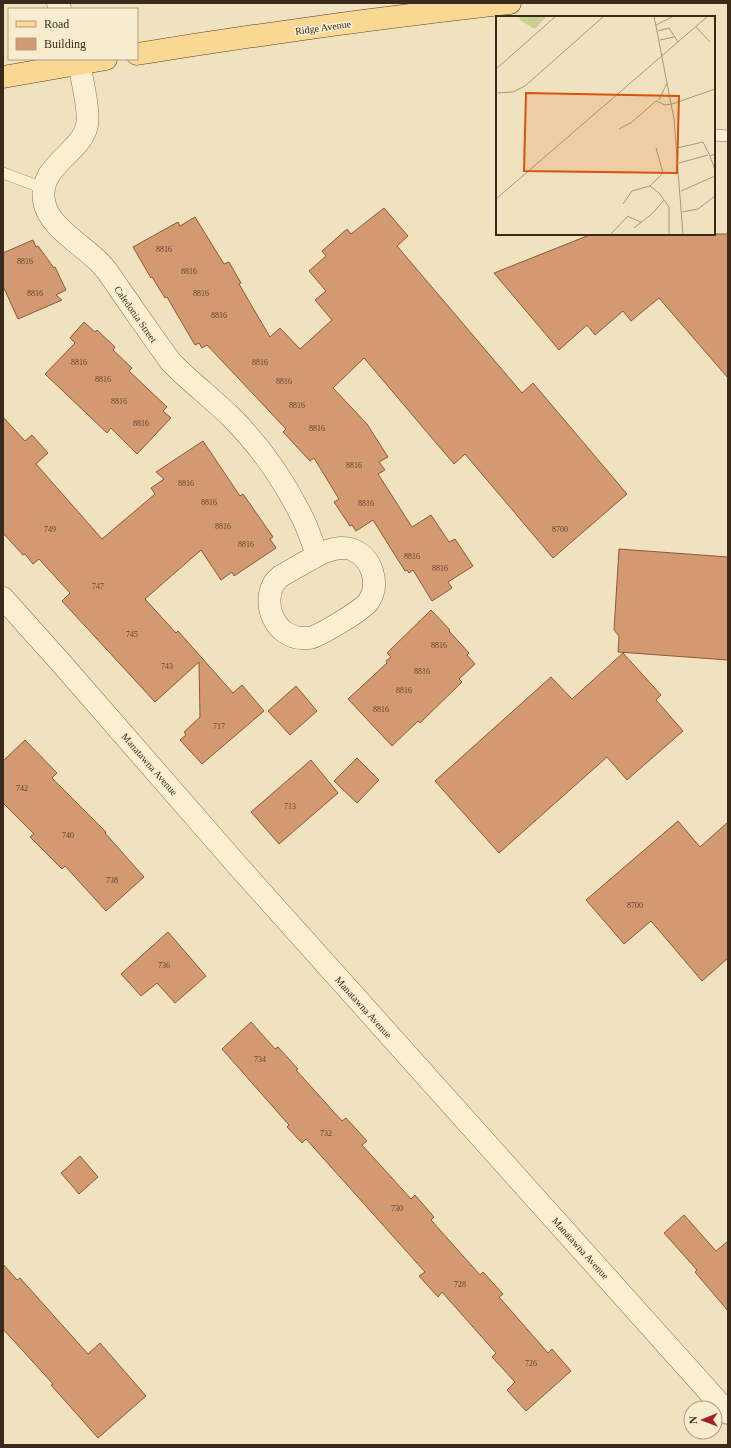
<svg xmlns="http://www.w3.org/2000/svg" width="731" height="1448" viewBox="0 0 731 1448" font-family="'Times New Roman',serif">
  <rect width="100%" height="100%" fill="#f1e2bf"/>
  <path fill="#d39971" stroke="#8c5a3a" d="M384,208L408,236L397,246L522,393L533,383L627,494L553,558L465,454L454,464L364,358L333,388L367,424L388,457L379,462L385,470L378,474L412,527L431,515L449,542L455,539L473,566L448,582L452,588L432,601L413,570L409,573L407,570L405,571L373,520L356,531L352,525L350,526L334,502L339,499L314,458L310,461L283,432L286,429L207,345L202,348L199,343L195,345L167,297L165,298L152,277L151,278L133,247L178,222L180,226L195,217L224,264L229,262L241,283L239,284L270,337L280,328L300,349L332,320L315,300L326,291L309,271L326,256L322,251L347,229L351,234Z
    M592,234H728V378L659,298L631,321L623,311L595,335L587,325L559,350L494,273Z
    M33,240L36,247L38,246L54,268L55,267L66,290L56,295L62,300L18,319L3,286V253Z
    M84,322L95,332L97,330L115,347L113,350L132,368L129,371L167,407L163,411L171,418L137,454L111,428L107,433L45,374L75,343L70,338Z
    M3,417L25,441L32,435L48,453L36,464L102,539L155,494L151,488L164,479L156,472L203,441L240,496L243,494L273,537L270,539L276,548L234,576L232,572L221,580L201,550L145,599L176,633L178,631L233,693L242,685L264,711L202,764L180,740L186,735L184,732L200,717L199,662L155,702L62,601L70,593L39,559L33,564L25,554L23,555L3,533Z
    M619,549L728,557V660L618,652L619,636L614,630Z
    M431,610L450,630L449,631L469,653L467,655L475,664L459,679L462,682L420,723L418,721L392,746L348,699L387,663L386,661L391,657L387,653Z
    M623,653L661,695L656,700L683,731L627,780L607,757L499,853L435,781L551,677L572,699Z
    M296,686L317,711L290,735L268,711Z
    M25,740L57,773L52,778L106,832L105,833L144,877L106,911L65,866L62,869L30,837L34,834L3,803V761Z
    M357,758L379,780L357,803L334,781Z
    M311,760L338,793L279,844L251,812Z
    M678,821L700,847L728,822V958L702,981L651,921L624,944L586,900Z
    M168,932L206,976L175,1003L157,983L141,996L121,974Z
    M251,1022L275,1049L278,1047L298,1069L296,1070L342,1121L346,1118L367,1141L362,1145L411,1199L415,1195L434,1217L431,1220L480,1275L483,1272L503,1294L499,1297L548,1353L552,1349L571,1371L526,1411L507,1390L515,1382L492,1357L496,1353L442,1292L438,1297L419,1276L425,1272L306,1139L302,1143L287,1127L289,1125L222,1049Z
    M80,1156L98,1177L79,1194L61,1173Z
    M684,1215L716,1251L728,1241V1311L695,1272L697,1270L664,1233Z
    M3,1264L17,1280L20,1278L88,1354L100,1343L146,1396L98,1438L51,1385L53,1384L3,1329Z"/>
  <g fill="none" stroke-linecap="round" stroke-linejoin="round">
    <defs>
      <path id="service" d="M714,135L728,136
        M3,173L43,188"/>
      <path id="minor" d="M58,3L60,9
        M77,59C81,71 90,114 87,125C81,154 38,165 44,201C48,227 83,245 100,263C108,271 114,281 120,290C137,314 153,338 171,362C190,382 212,398 232,418C261,447 286,484 304,521C309,532 313,544 317,555
        M341,548C345,548 349,548 353,550C372,558 380,583 369,601C363,610 321,635 310,638C308,638 304,638 301,638C292,638 281,631 276,623C267,609 266,587 281,576C288,572 295,568 302,564C315,557 326,549 341,548Z
        M3,598L62,664L238,866L728,1413"/>
      <path id="primary" d="M137,54C261,34 385,17 510,3
        M3,77L106,59"/>
    </defs>
    <use href="#service" stroke="#8b7256" stroke-width="12"/>
    <use href="#minor" stroke="#8b7256" stroke-width="23"/>
    <use href="#primary" stroke="#58402a" stroke-width="23"/>
    <use href="#service" stroke="#fbefd2" stroke-width="11"/>
    <use href="#minor" stroke="#fbefd2" stroke-width="22"/>
    <use href="#primary" stroke="#f8d893" stroke-width="22"/>
  </g>
  <g text-anchor="middle" stroke-width="3.5" stroke-linejoin="round" paint-order="stroke">
    <g font-size="8" fill="#604630">
      <text x="164" y="252">8816</text>
      <text x="25" y="264">8816</text>
      <text x="189" y="274">8816</text>
      <text x="35" y="296">8816</text>
      <text x="201" y="296">8816</text>
      <text x="219" y="318">8816</text>
      <text x="79" y="365">8816</text>
      <text x="260" y="365">8816</text>
      <text x="103" y="382">8816</text>
      <text x="284" y="384">8816</text>
      <text x="119" y="404">8816</text>
      <text x="297" y="408">8816</text>
      <text x="141" y="426">8816</text>
      <text x="317" y="431">8816</text>
      <text x="354" y="468">8816</text>
      <text x="186" y="486">8816</text>
      <text x="209" y="505">8816</text>
      <text x="366" y="506">8816</text>
      <text x="223" y="529">8816</text>
      <text x="50" y="532">749</text>
      <text x="560" y="532">8700</text>
      <text x="246" y="547">8816</text>
      <text x="412" y="559">8816</text>
      <text x="440" y="571">8816</text>
      <text x="98" y="589">747</text>
      <text x="132" y="637">745</text>
      <text x="439" y="648">8816</text>
      <text x="167" y="669">743</text>
      <text x="422" y="674">8816</text>
      <text x="404" y="693">8816</text>
      <text x="381" y="712">8816</text>
      <text x="219" y="729">717</text>
      <text x="22" y="791">742</text>
      <text x="290" y="809">713</text>
      <text x="68" y="838">740</text>
      <text x="112" y="883">738</text>
      <text x="635" y="908">8700</text>
      <text x="164" y="968">736</text>
      <text x="260" y="1062">734</text>
      <text x="326" y="1136">732</text>
      <text x="397" y="1211">730</text>
      <text x="460" y="1287">728</text>
      <text x="531" y="1366">726</text>
    </g>
    <g font-size="10" fill="#392a1b" stroke="#f8eccf">
      <text transform="translate(323 27) rotate(-8)" y="4">Ridge Avenue</text>
      <text transform="translate(136 314) rotate(55)" y="4">Caledonia Street</text>
      <text transform="translate(150 764) rotate(49)" y="4">Manatawna Avenue</text>
      <text transform="translate(364 1007) rotate(48)" y="4">Manatawna Avenue</text>
      <text transform="translate(581 1248) rotate(48)" y="4">Manatawna Avenue</text>
    </g>
  </g>
  <g transform="translate(496 16)">
    <rect width="219" height="219" fill="#f1e2bf"/>
    <path d="M22,0H51L39,13L25,5Z" fill="#c9d092"/>
    <path fill="none" stroke="#a7987d" stroke-width="1" d="M158,0L178,103L187,219M160,9L178,0M200,11L214,26M162,15L173,12L182,26M164,24L178,21M0,53L60,0M0,77L17,76L29,70L108,0M163,84L171,67M123,113L136,106L160,85L169,89L176,88L219,73M160,132L167,157L154,170L163,177L173,191V219M181,132L207,126L214,140M219,138L214,140L219,154M183,147L212,139M185,175L219,160M0,183L212,0M127,188L136,175L154,170M186,196L202,193L219,180M131,200L145,206M138,212L157,197L168,184M114,219L132,200"/>
    <path fill="#d6540e" fill-opacity="0.15" stroke="#d6540e" stroke-width="2" d="M30,77L183,80L181,157L28,155Z"/>
    <rect width="219" height="219" fill="none" stroke="#392a1b" stroke-width="2"/>
  </g>
  <rect width="731" height="1448" fill="none" stroke="#392a1b" stroke-width="8"/>
  <rect x="8" y="8" width="130" height="52" fill="#f8eccf" stroke="#ac9e87"/>
  <rect x="16" y="21" width="20" height="6" fill="#f8d893" stroke="#ac9e87"/>
  <text x="44" y="28" font-size="12" fill="#392a1b">Road</text>
  <rect x="16" y="38" width="20" height="12" fill="#d39971" stroke="#ac9e87"/>
  <text x="44" y="48" font-size="12" fill="#392a1b">Building</text>
  <g transform="translate(703 1420) rotate(269)"><circle r="19" fill="#f8eccf" stroke="#ac9e87"/>
  <path d="M0-3L7 15L0 10L-7 15Z" fill="#9f2123"/>
  <text y="-6" font-size="11" font-weight="bold" text-anchor="middle" fill="#392a1b">N</text>
  </g>
</svg>
